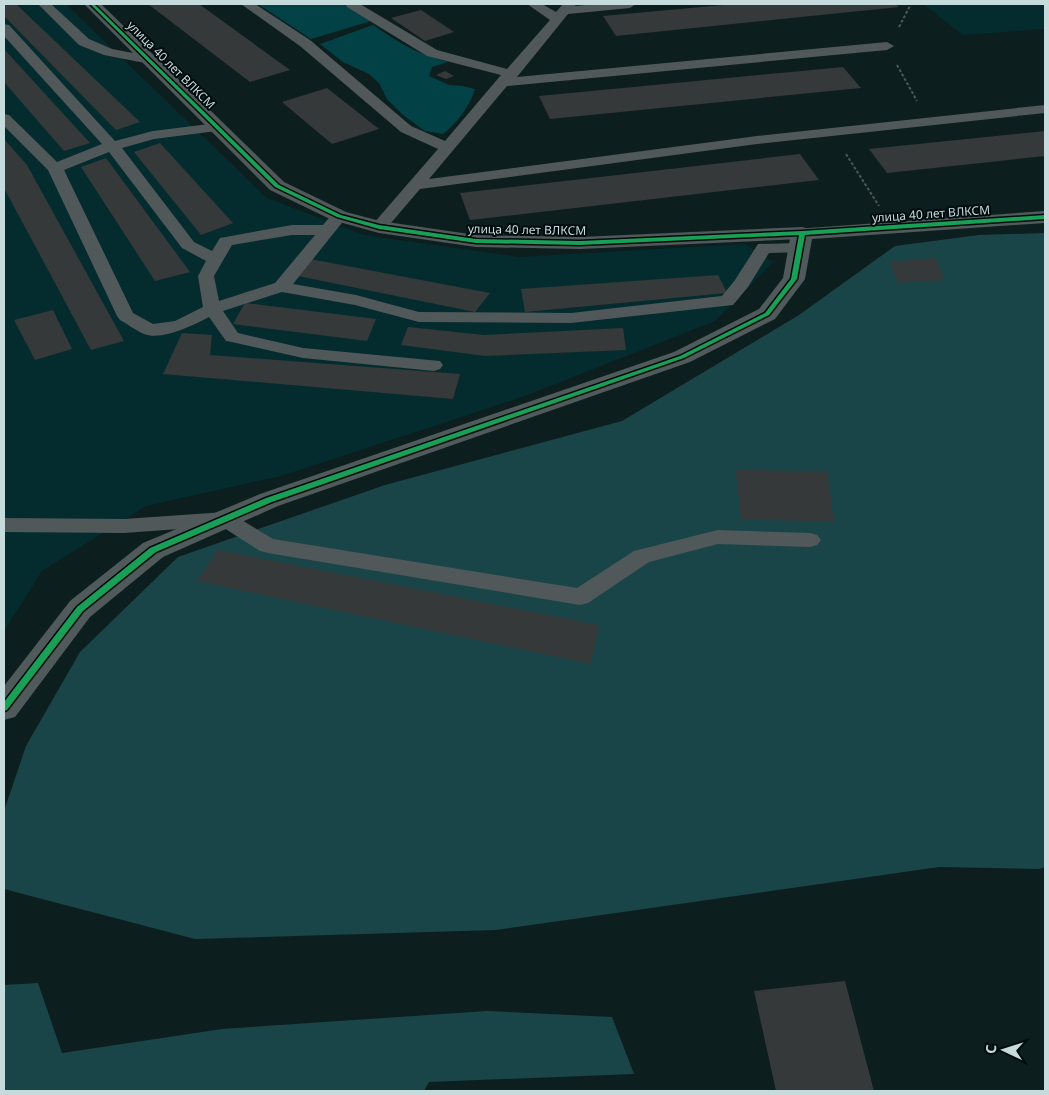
<svg xmlns="http://www.w3.org/2000/svg" width="1049" height="1095" viewBox="0 0 1049 1095" font-family="'Noto Sans',sans-serif">
  <rect width="100%" height="100%" fill="#0d1e1e"/>
  <path fill="#042c2e" d="M4,4H66L267,198L364,235L519,257L745,244L773,262L715,321L525,396L281,476L146,506L42,571L4,631Z
    M923,4H1045V29L963,35Z"/>
  <path fill="#024246" d="M258,4H343L371,21L311,39Z
    M373,25C399,43 417,54 448,62L432,67L429,76L449,85L463,86L475,89C470,106 457,123 443,134L425,131L403,115L387,99L379,83L369,74L343,62L320,44Z"/>
  <path fill="#1a4548" d="M1045,233V867L1039,869L939,867L496,930L195,939L4,889V811L26,746L80,652L178,557L385,485L622,421L799,315L895,246L979,235Z
    M38,983L62,1053L222,1029L487,1011L612,1017L634,1074L429,1082L424,1091H4V985Z"/>
  <path fill="#353939" d="M4,4H16L140,122L116,130L4,16Z
    M148,4H199L290,70L250,82Z
    M734,4H895L899,7L616,36L603,16Z
    M421,10L454,32L425,41L391,18Z
    M4,49L90,143L64,151L4,82Z
    M843,67L861,88L550,119L539,96Z
    M445,71L454,76L446,79L436,75Z
    M327,88L379,129L332,144L282,102Z
    M1045,131V156L887,173L869,149Z
    M4,139L27,165L124,341L91,350L4,188Z
    M160,143L233,223L201,235L134,152Z
    M800,154L819,180L470,220L460,193Z
    M106,158L190,272L155,281L81,167Z
    M936,258L944,280L898,283L890,262Z
    M310,259L490,293L475,312L293,275Z
    M718,275L727,293L525,312L521,289Z
    M245,303L376,319L367,341L233,324Z
    M53,310L72,349L35,360L14,320Z
    M408,327L484,335L623,328L626,350L485,356L401,345Z
    M182,333L212,335L210,355L460,374L453,399L163,374Z
    M736,470L827,471L834,522L741,519Z
    M218,550L599,625L591,664L197,581Z
    M845,981L874,1091H776L754,991Z"/>
  <g fill="none" stroke-linecap="round" stroke-linejoin="round">
    <path stroke="#4e5758" stroke-width="2" stroke-dasharray="3 2" stroke-linecap="butt" d="M899,27L911,4
      M897,65L917,101
      M846,154L879,206"/>
    <path fill="#515859" fill-rule="evenodd" d="M38,4H51L89,39L112,49L155,57L157,60L150,64L104,55L79,45Z
      M241,4H255L310,40L411,126L445,141L501,75L427,56L347,7L345,4H360L437,50L507,69L550,20L527,4H542L556,12L563,4H576L575,6L596,4H636L630,8L568,14L517,77L887,42L894,46L887,50L507,86L429,179L757,136L1045,105V113L757,144L420,189L385,230H373L371,227L373,224L438,149L401,132L300,46Z
      M4,24L9,25L115,141L153,131L217,123L222,124L224,127L222,130L217,131L154,139L122,148L194,242L212,251L220,238L292,225H323L333,213H345L347,216L345,219L293,284L356,295L419,312L571,313L722,296L735,280L758,244L799,243L805,244L807,248L805,252L769,253L748,287L733,305L571,323L419,322L355,305L282,292L223,311L238,333L303,348L440,361L443,365L440,369L434,371L303,358L232,342L226,341L209,317C194,325 162,341 144,334C136,331 128,324 120,320L117,316L48,170L4,126V114L9,115L57,162L102,144L4,36ZM109,152L182,248L206,261L198,276L203,307L175,321L153,324L133,313L64,170ZM292,235H315L275,283L219,301L214,276L232,245Z
      M225,512L232,514L273,539L577,588L634,551L718,530L810,533L817,535L821,540L817,545L810,547L718,544L649,562L588,603L580,605L268,553L260,551L221,526L124,533L4,532V518L124,519Z"/>
    <path fill="#515859" fill-rule="evenodd" d="M84,4H101L284,182L346,212L380,221L476,235L580,237L802,227L809,229L813,233L809,237L802,239L580,249L476,247L379,233L332,220L270,190Z"/>
    <path fill="#505a5b" fill-rule="evenodd" d="M1045,211V223L812,239L805,279L775,319L690,362L278,506L163,557L90,617L15,717L4,720V686L70,601L143,543L260,494L674,352L759,309L783,278L791,233L795,229Z"/>
    <defs>
      <path id="cycleway" d="M90,4H94L279,185L341,215L379,225L476,239L580,241L802,231L1045,215V219L805,235L797,279L769,315L684,358L272,502L156,552L83,611L7,710L4,711V702L77,607L150,548L266,498L680,356L765,313L791,279L799,235L580,245L476,243L379,229L337,217L275,187Z"/>
    </defs>
    <use href="#cycleway" stroke="#000c0d" stroke-width="3"/>
    <use href="#cycleway" fill="#1a9f57" fill-rule="evenodd"/>
  </g>
  <g text-anchor="middle" stroke-width="4" stroke-linejoin="round" paint-order="stroke">
    <g font-size="12" fill="#c6dbdc" stroke="#000c0d">
      <text transform="translate(171 65) rotate(45)" y="4">улица 40 лет ВЛКСМ</text>
      <text transform="translate(931 214) rotate(-4)" y="4">улица 40 лет ВЛКСМ</text>
      <text transform="translate(527 230) rotate(1)" y="4">улица 40 лет ВЛКСМ</text>
    </g>
  </g>
  <rect width="1049" height="1095" fill="none" stroke="#c6dbdc" stroke-width="10"/>
  <g transform="translate(1004 1050) rotate(274)" stroke="#000c0d" stroke-width="4" paint-order="stroke">
  <path d="M0-4L9 19L0 12L-9 19Z" fill="#c6dbdc"/>
  <text y="-8" font-size="14" font-weight="bold" text-anchor="middle" fill="#c6dbdc">С</text>
  </g>
</svg>
